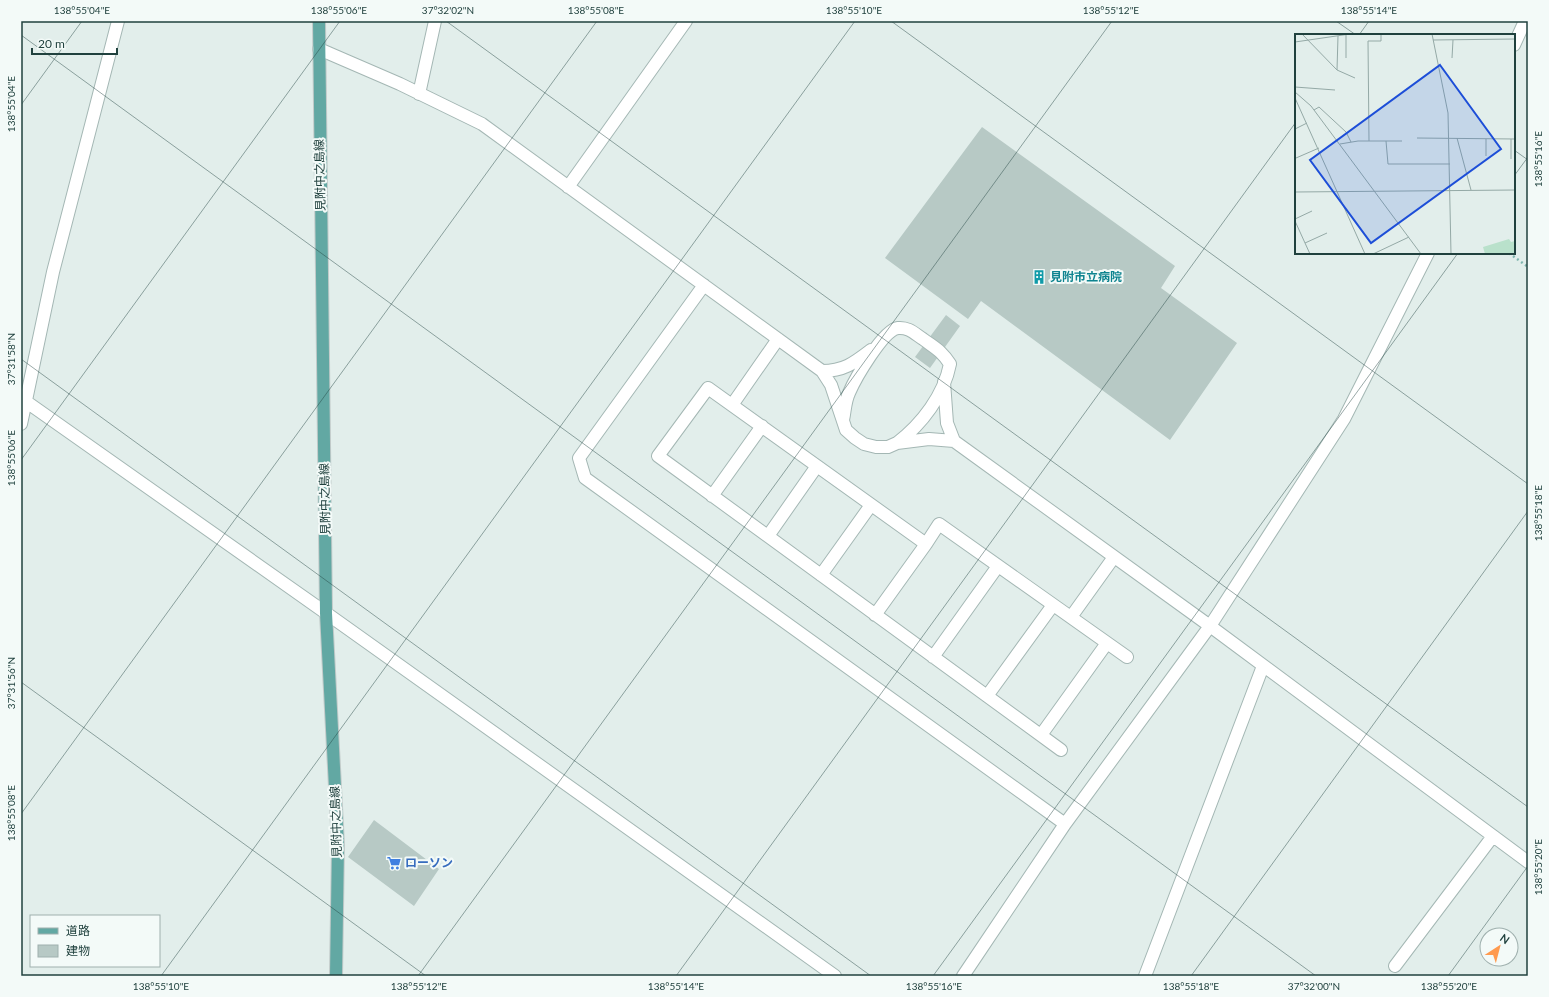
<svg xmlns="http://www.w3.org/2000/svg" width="1549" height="997" viewBox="0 0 1549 997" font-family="Lato,'Noto Sans JP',sans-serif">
  <rect width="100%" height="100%" fill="#e2eeeb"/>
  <path fill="#b7c9c5" d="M982,127L1175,266L1161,288L1237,343L1170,440L981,301L968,319L885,258Z
    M946,315L960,326L930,368L915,357Z
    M374,820L439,869L414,906L348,857Z"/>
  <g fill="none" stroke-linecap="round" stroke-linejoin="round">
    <defs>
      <path id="minor" d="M1514,45L1525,21
        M319,49L400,84L482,124L822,371L831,385L846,430L855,438L864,444L876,447H888L897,443L929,439L954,441
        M419,94L435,21
        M568,187L686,21
        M704,285L579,458L585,478L1065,824
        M822,371C844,371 854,363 871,350
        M944,382L947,423L954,441L1210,626L1528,862
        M21,398L326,613L835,976
        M732,405L778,339
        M843,420C845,411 845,401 849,393C855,379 883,330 898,328C909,327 915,334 923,339C935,348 942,351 950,364C944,395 922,424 897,443
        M21,424L53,272L118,21
        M712,496L762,426
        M768,536L817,466
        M821,575L871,505
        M875,615L926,544
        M1071,617L1114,557
        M933,657L998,566
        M987,696L1053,605
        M1041,735L1107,643
        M1061,750L658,456L708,388L926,544L939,524L1127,657
        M1395,966L1493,836
        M963,976L1065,824L1210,626L1344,419L1428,253
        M1145,976L1263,666"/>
      <path id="major" d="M319,21L326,613L338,845L336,976"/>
    </defs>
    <use href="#minor" stroke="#a4b7b4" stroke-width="14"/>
    <use href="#major" stroke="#c1cac9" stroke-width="14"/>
    <path stroke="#7fb5ae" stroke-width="2.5" stroke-dasharray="2 3" stroke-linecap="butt" d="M1509,253L1528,267"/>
    <use href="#minor" stroke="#fff" stroke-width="12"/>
    <use href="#major" stroke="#62a8a3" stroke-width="12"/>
  </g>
  <path fill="none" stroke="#20413e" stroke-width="1" stroke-opacity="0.45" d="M446,21L1528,807M891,21L1528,484M1336,21L1356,35M21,35L1316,976M1359,35L1369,21M21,105L82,21M1514,150L1528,160M1514,176L1528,157M21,359L871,976M21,460L340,21M21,682L426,976M21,814L597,21M161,976L855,21M418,976L1112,21M676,976L1296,122M933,976L1458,253M1191,976L1528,511M1448,976L1528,866"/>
  <defs>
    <symbol id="building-bare" viewBox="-9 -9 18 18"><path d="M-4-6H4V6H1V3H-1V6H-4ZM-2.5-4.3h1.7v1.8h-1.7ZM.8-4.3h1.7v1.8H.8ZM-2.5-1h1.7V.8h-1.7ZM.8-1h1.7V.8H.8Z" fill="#0f9aa8" stroke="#f3faf8" stroke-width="2.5" paint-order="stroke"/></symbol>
    <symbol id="supermarket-bare" viewBox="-9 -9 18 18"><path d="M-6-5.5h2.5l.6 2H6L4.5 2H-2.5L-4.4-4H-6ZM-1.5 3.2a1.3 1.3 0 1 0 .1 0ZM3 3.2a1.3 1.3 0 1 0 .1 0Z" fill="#3f7fe0" stroke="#f3faf8" stroke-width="2.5" paint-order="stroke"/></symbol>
  </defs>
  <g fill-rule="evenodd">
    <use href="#building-bare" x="1029" y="267" width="20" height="20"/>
    <use href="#supermarket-bare" x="384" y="853" width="20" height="20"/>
  </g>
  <g text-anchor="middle" stroke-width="4" stroke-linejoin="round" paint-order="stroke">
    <g font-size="12" fill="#20413e" stroke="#f3faf8">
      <text transform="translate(320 175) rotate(-91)" y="4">見附中之島線</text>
      <text transform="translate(325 499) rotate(-91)" y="4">見附中之島線</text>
      <text transform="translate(336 822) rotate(-92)" y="4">見附中之島線</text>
    </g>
    <g font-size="12" font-weight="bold" fill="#0d838f" stroke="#f3faf8" text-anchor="start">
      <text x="1050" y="281">見附市立病院</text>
    </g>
    <g font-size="12" font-weight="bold" fill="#366cbe" stroke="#f3faf8" text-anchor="start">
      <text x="405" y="867">ローソン</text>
    </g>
  </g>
  <g transform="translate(1295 34)">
    <rect width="220" height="220" fill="#e2eeeb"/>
    <path d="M214,205L216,208L220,207V220H190L188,213Z" fill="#b9e1cb"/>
    <path fill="none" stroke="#94a9a6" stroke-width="1" d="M7,0L42,36L60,44M137,0L153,79L156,220M138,6L220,5M0,8L55,0M51,24V1M157,24L158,6M42,36L43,2M0,53L40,56M0,58L16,72L126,220M0,64L70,220M19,76L24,73L51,98L56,108M0,95L12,89M122,104L220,105M162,104L176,156M74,107L73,7H86V0M91,107L93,130H155M45,110L63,107H107M191,122V105M1,124L24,114M216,125V105M0,158L220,156M0,185L17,177M0,187L15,220M10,209L32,199M78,220L114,203"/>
    <path fill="#1d4ed8" fill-opacity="0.15" stroke="#1d4ed8" stroke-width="2" d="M145,31L206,115L76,209L15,126Z"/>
    <rect width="220" height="220" fill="none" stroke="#20413e" stroke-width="2"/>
  </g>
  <rect width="1549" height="997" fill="none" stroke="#f3faf8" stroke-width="44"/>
  <rect x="30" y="915" width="130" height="52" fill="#f3faf8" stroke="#9fb0ae"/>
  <rect x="38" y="928" width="20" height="6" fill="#62a8a3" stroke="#9fb0ae"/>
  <text x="66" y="935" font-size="12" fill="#20413e">道路</text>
  <rect x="38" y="945" width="20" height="12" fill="#b7c9c5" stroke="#9fb0ae"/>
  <text x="66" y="955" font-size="12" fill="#20413e">建物</text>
  <g transform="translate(1499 947) rotate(36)"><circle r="19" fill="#f3faf8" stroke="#9fb0ae"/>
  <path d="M0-3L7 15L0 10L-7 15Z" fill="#ff9a4f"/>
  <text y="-6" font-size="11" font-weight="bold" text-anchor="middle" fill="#20413e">N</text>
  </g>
  <path d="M32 48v6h85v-6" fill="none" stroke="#20413e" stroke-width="2"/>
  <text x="38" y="48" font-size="12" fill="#20413e" stroke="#f3faf8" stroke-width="3" paint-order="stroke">20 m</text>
  <rect x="22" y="22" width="1505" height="953" fill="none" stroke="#20413e" stroke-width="1.5"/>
  <g font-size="10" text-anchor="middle" fill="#20413e">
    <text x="82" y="14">138°55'04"E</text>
    <text x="339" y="14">138°55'06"E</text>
    <text x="448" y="14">37°32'02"N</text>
    <text x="596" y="14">138°55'08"E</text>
    <text x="854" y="14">138°55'10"E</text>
    <text x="1111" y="14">138°55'12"E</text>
    <text x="1369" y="14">138°55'14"E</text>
    <text transform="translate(11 104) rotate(-90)" y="4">138°55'04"E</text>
    <text transform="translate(1538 159) rotate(-90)" y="4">138°55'16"E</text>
    <text transform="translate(11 359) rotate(-90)" y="4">37°31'58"N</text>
    <text transform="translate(11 458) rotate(-90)" y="4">138°55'06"E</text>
    <text transform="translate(1538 513) rotate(-90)" y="4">138°55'18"E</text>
    <text transform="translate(11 683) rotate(-90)" y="4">37°31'56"N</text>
    <text transform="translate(11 813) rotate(-90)" y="4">138°55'08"E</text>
    <text transform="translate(1538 867) rotate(-90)" y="4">138°55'20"E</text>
    <text x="161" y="990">138°55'10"E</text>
    <text x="419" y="990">138°55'12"E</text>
    <text x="676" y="990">138°55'14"E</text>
    <text x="934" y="990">138°55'16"E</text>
    <text x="1191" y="990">138°55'18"E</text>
    <text x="1314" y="990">37°32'00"N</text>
    <text x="1449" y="990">138°55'20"E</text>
  </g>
</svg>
